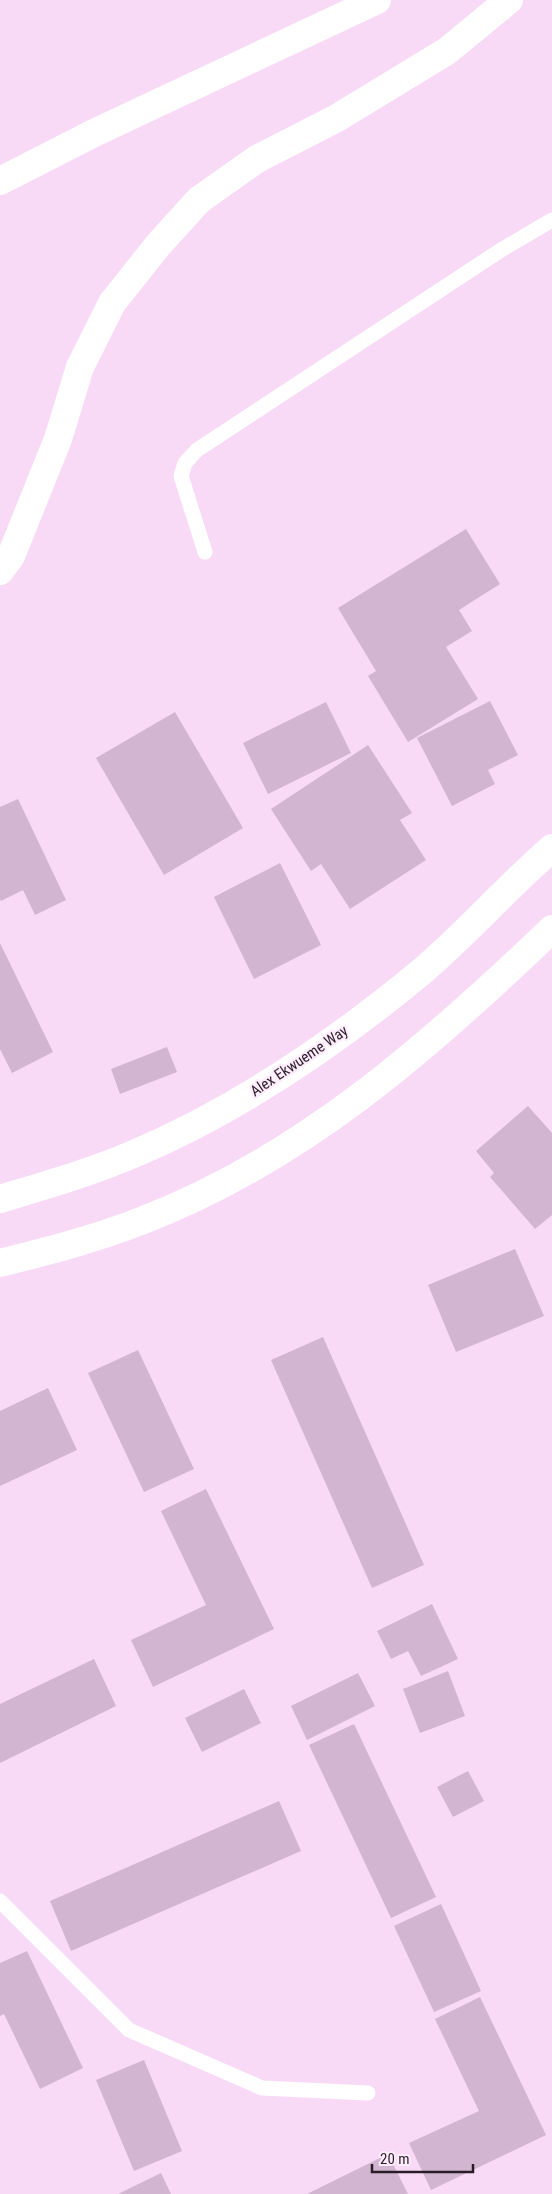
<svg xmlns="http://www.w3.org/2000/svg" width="552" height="2194" viewBox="0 0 552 2194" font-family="'Roboto Condensed',sans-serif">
  <rect width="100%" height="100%" fill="#f8daf6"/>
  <path fill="#d2b5d0" d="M466,529L500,584L459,610L472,631L446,647L478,699L408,742L368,676L376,671L338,608Z
    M490,701L518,755L488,770L495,784L452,806L417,738Z
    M326,702L351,753L268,794L243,743Z
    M175,712L243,828L164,875L96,758Z
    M368,745L412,813L400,820L426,860L350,909L321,864L311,871L271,809Z
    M18,799L66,900L35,915L23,890L1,901L0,899V807Z
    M280,863L321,945L254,979L214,897Z
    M0,943L53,1052L12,1073L0,1049Z
    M167,1047L177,1072L120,1094L111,1069Z
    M528,1106L552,1133V1215L535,1229L490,1177L494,1173L476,1151Z
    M515,1249L544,1316L456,1352L428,1285Z
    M323,1337L424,1565L372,1588L271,1360Z
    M138,1350L194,1469L144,1492L88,1373Z
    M48,1388L77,1450L0,1486V1411Z
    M206,1489L274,1629L153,1687L131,1640L206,1605L161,1511Z
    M432,1604L458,1659L421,1676L408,1651L391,1659L377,1631Z
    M94,1659L116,1706L0,1763V1704Z
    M448,1671L465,1716L420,1733L403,1689Z
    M358,1673L375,1706L307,1740L291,1706Z
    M244,1689L261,1723L202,1752L185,1718Z
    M354,1724L436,1897L391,1918L309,1745Z
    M468,1771L484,1801L453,1817L437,1787Z
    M279,1801L301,1851L71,1951L50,1901Z
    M441,1904L481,1991L434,2012L394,1926Z
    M27,1951L83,2068L40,2089L4,2014L0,2016V1963Z
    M480,1997L546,2135L431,2190L409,2143L479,2111L435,2019Z
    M144,2060L182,2151L134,2171L96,2080Z
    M388,2154L408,2194H307Z
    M161,2173L171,2194H118Z"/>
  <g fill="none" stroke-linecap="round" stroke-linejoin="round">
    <path stroke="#fff" stroke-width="15" d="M205,552L181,476L185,463L197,450L501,250L552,220
      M0,1901L129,2030L262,2088L368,2093"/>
    <path stroke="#fff" stroke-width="28" d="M0,1199C46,1185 92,1172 136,1153C239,1109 334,1044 420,973C466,934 506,888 552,848
      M0,1263C48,1251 95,1239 141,1221C301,1160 430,1046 552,929"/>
    <path stroke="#fff" stroke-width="28" d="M0,181L94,133L377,0
      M0,571L11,556L58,439L80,367L112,303L159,244L199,200L257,159L337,118L447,51L509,0"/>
  </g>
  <g text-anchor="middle" stroke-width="4.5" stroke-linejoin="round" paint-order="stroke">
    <g font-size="15" fill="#291e28" stroke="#feecfc">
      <text transform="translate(299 1061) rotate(-34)" y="5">Alex Ekwueme Way</text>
    </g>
  </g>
  <path d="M372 2164v8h101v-8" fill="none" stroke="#291e28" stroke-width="2.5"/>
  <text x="380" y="2164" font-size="15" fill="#291e28" stroke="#feecfc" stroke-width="4" paint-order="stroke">20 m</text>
</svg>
